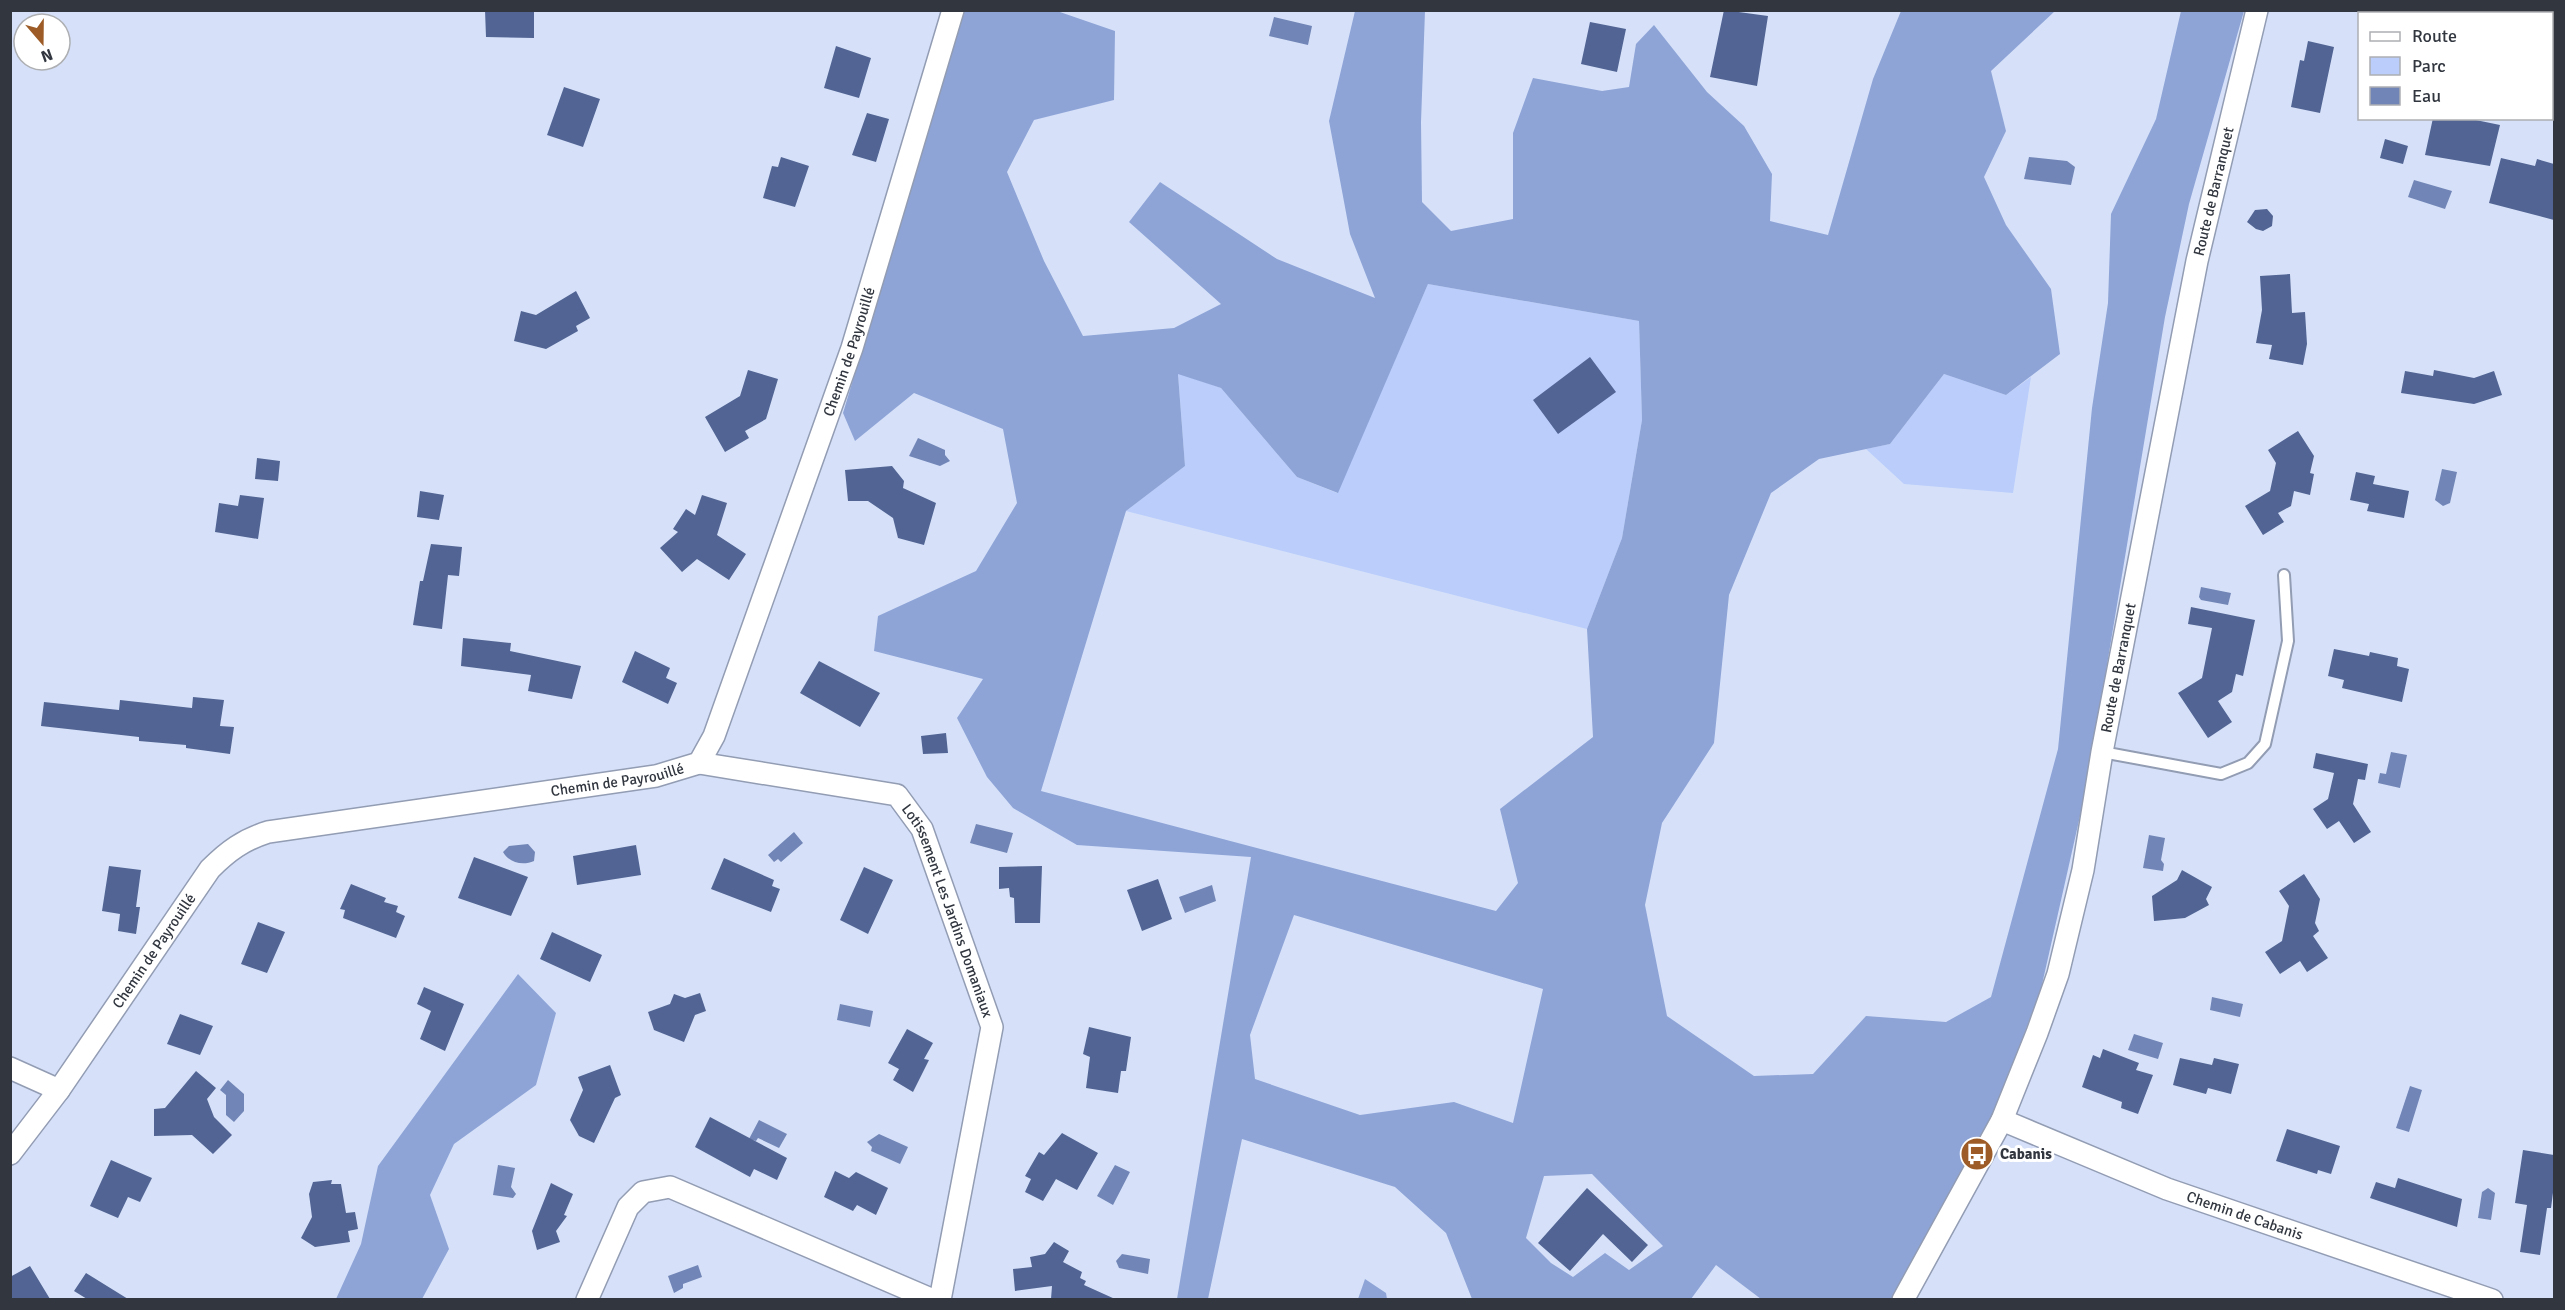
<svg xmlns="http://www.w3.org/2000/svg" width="2565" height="1310" viewBox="0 0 2565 1310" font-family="Signika,sans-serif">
  <rect width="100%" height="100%" fill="#d6e1f9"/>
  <path fill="#bacdfb" d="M1428,284L1639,321L1642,420L1622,538L1587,629L1126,511L1185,466L1178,373L1221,388L1297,477L1337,493Z
    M1944,374L2006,395L2031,377L2013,493L1904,484L1866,449L1890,444Z"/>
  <path fill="#8ea4d7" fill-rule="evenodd" d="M964,11H1057L1115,31L1114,100L1034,120L1007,172L1044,261L1083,336L1174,328L1221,304L1129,222L1160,182L1277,259L1375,298L1350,234L1329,121L1355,11H1425L1421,122L1422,202L1451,231L1513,219V133L1533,78L1602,91L1629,87L1636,44L1654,25L1707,92L1744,126L1772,174L1770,221L1828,235L1873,79L1901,11H2055L1991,71L2006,131L1984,177L2006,225L2051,289L2060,354L2006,395L1944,374L1890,444L1819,459L1771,493L1729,595L1714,743L1662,823L1645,905L1667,1016L1754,1076L1813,1074L1866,1016L1946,1022L1991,997L2058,749L2092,408L2108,303L2111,214L2156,119L2181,11H2244L2189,204L2165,317L2087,785L2041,989L1984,1142L1893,1299H1761L1716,1265L1691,1299H1472L1446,1233L1395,1187L1242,1139L1208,1299H1177L1251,857L1077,845L1013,808L987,777L957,718L983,679L874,651L878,616L976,571L1017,503L1003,429L914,393L855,441L843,413ZM1428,284L1639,321L1642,420L1622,538L1587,629L1593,737L1500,809L1518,883L1496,911L1041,791L1126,511L1185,466L1178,374L1221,388L1297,477L1338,493ZM1294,915L1543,989L1513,1123L1454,1102L1360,1115L1255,1079L1250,1035ZM1592,1174L1663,1246L1629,1270L1605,1253L1573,1277L1551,1263L1526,1238L1544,1176Z
    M518,974L556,1013L536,1085L454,1144L430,1195L449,1249L422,1299H336L361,1244L378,1166Z
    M1365,1279L1386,1293L1387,1299H1358Z"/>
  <path fill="#7185b6" d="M1274,17L1312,26L1308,45L1269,36Z
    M2029,157L2067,161L2075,167L2071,185L2024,179Z
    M2414,180L2452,191L2445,209L2408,197Z
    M918,438L945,450V455L950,461L940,466L909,456Z
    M2442,469L2457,472L2450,503L2443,506L2435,500Z
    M2201,587L2231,593L2228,605L2201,600L2199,597Z
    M2391,752L2407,755L2400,788L2378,783L2380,773L2386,774Z
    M976,824L1013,833L1007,853L970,843Z
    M794,832L803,843L781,862L778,859L774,862L768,855Z
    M2149,835L2165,838L2161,860L2164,864L2163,871L2143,868Z
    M528,844L535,852L534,861C523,866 509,863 503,852L509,846Z
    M1212,885L1216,901L1185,913L1179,897Z
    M2212,997L2243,1004L2240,1017L2210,1010Z
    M840,1004L873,1011L870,1027L837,1020Z
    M2134,1034L2163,1043L2158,1059L2128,1050Z
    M228,1080L244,1094V1111L234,1122L226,1115V1095L220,1090Z
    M2410,1086L2422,1090L2409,1132L2396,1128Z
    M759,1120L787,1134L779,1148L758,1138L756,1141L749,1139Z
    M879,1134L908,1147L900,1164L871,1151L872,1147L867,1142Z
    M498,1165L515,1168L511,1187L516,1194L513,1198L493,1195Z
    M1115,1165L1130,1172L1113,1205L1097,1196Z
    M2488,1188L2495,1193L2491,1220L2478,1218L2482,1192Z
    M1122,1254L1150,1259L1148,1274L1119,1268L1116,1261Z
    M698,1265L702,1277L683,1284V1288L674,1293L668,1276Z"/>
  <path fill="#516493" d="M485,10H534V38L486,37Z
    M1724,10L1768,16L1757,86L1710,77Z
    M1590,22L1626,29L1617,72L1581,64Z
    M2308,41L2334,47L2320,113L2291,107L2300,60L2304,61Z
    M836,46L871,58L859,98L824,88Z
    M564,87L600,99L583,147L547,135Z
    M867,113L889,119L876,162L852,155Z
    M2433,118H2466L2500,125L2490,166L2425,155Z
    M2385,139L2408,146L2403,164L2380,158Z
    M781,157L809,166L795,207L763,198L772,166L778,167Z
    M2501,158L2535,166L2537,159L2554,164V220L2489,203Z
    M2267,209L2273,216L2272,226L2263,231L2256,229L2247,222L2255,210Z
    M2290,274L2292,313L2305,312L2307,344L2303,365L2269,359L2272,345L2256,343L2262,310L2260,276Z
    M576,291L590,318L576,326L578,331L546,349L514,341L521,311L536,315Z
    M1590,357L1616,392L1558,434L1533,400Z
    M748,370L778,379L766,419L745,431L749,438L725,452L705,417L740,396Z
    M2434,370L2474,378L2494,371L2502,395L2474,404L2401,393L2405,371L2433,376Z
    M2298,431L2314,456L2310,473L2314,474L2310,495L2294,491L2291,506L2278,513L2284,522L2263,535L2245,506L2270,491L2276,463L2268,450Z
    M257,458L280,461L278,481L255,479Z
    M892,466L904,481L903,488L936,503L924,545L898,538L893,518L868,501H848L845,470Z
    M2356,472L2375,476L2373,484L2409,491L2404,518L2367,511L2369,504L2350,500Z
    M420,491L444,495L439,520L417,517Z
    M240,495L264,498L258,539L215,532L219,503L238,506Z
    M702,495L727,503L717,535L746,554L729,580L697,559L682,572L660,548L678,532L673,529L686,509L695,515Z
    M431,544L462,547L459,576L448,575L442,629L413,625L420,581H423Z
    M2191,607L2255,620L2243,676L2236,674L2232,692L2218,701L2232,722L2208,738L2178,693L2202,678L2212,628L2188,624Z
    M463,638L511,643L510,651L581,666L572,699L528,691L531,675L461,666Z
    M2334,649L2369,656L2370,652L2398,658L2397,666L2409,669L2402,702L2342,688L2344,680L2328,676Z
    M635,651L670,668L666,678L677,683L668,704L622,682Z
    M819,661L880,693L860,727L800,693Z
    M193,697L224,700L220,726L234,727L230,754L186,748V745L139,741V737L41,726L44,702L119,710L120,700L192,708Z
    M946,733L948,753L923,754L921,736Z
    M2316,753L2368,764L2365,780L2358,779L2353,804L2371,832L2354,843L2339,821L2327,829L2313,809L2328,799L2334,773L2313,768Z
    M636,845L641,875L577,885L573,856Z
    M474,857L528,877L511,916L458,898Z
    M724,858L774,880L772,886L780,889L771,912L711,889Z
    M109,866L141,870L136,907H140L136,934L118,931L120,914L102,911Z
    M1042,866L1040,923H1015L1014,898L1010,897L1009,888L999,889V867Z
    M864,867L893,880L868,934L840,920Z
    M2182,870L2212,887L2206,899L2209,905L2185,918L2154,921L2152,896L2177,880Z
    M2304,874L2320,899L2315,923L2319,931L2313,936L2328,958L2307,972L2300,961L2280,974L2265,952L2282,941L2289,906L2279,891Z
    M1158,879L1172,919L1142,931L1127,890Z
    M351,884L386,898L384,902L398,906L396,912L405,916L396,938L343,918L345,910L340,909Z
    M258,922L285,932L267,973L241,964Z
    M552,932L602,955L590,982L540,959Z
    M424,987L464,1004L445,1051L420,1039L431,1011L417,1004Z
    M700,993L706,1011L695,1015L684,1042L654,1030L648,1012L670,1004L674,994L685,998Z
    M180,1014L213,1026L200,1055L167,1044Z
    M1089,1027L1131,1037L1126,1071H1121L1118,1093L1086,1088L1090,1057L1083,1054Z
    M907,1029L933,1043L924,1059L929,1060L913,1092L893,1080L899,1069L888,1063Z
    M2103,1049L2139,1063L2136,1070L2153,1075L2138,1114L2121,1108L2122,1102L2082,1087L2093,1055L2100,1058Z
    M2180,1058L2212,1065L2214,1058L2239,1064L2231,1094L2208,1088L2206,1094L2173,1085Z
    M610,1065L621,1095L615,1098L594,1143L579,1136L570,1120L583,1090L578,1077Z
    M196,1071L216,1088L207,1099L214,1117L232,1135L213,1154L192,1135L154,1136V1109L165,1108Z
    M710,1117L787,1158L777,1180L754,1169L750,1177L695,1147Z
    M2287,1129L2340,1146L2331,1174L2318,1170L2317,1174L2276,1161Z
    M1062,1133L1098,1153L1077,1190L1056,1179L1043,1201L1025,1192L1031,1179L1025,1176L1039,1152L1044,1155Z
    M2523,1150L2554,1155V1185L2551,1208H2547L2540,1255L2520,1252L2527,1205L2515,1203Z
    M111,1160L152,1178L140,1202L128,1197L118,1218L90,1206Z
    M835,1171L849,1178L856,1172L888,1188L876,1215L857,1205L853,1211L824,1197Z
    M2398,1178L2462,1199L2457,1227L2370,1198L2376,1182L2395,1188Z
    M332,1180L331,1184H341L346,1213L355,1212L358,1229L348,1231L350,1242L315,1247L301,1238L312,1217L309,1194L313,1182Z
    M551,1183L573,1194L564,1215L567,1216L556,1231L560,1242L537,1250L532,1231Z
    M1587,1188L1648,1245L1632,1262L1603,1234L1570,1271L1538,1243Z
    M1054,1242L1069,1251L1063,1262L1082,1272L1080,1278L1086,1281L1084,1285L1115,1299H1051L1052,1286L1015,1291L1013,1269L1032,1267L1030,1257L1045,1254Z
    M30,1266L50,1299H10V1277Z
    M86,1273L128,1299H87L74,1291Z"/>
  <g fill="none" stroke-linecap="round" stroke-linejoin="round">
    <defs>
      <path id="lane" d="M2102,752L2221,774L2248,763L2265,744L2288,641L2284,575"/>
      <g id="street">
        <path id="s1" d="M699,763L897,795L922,829L992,1027L940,1300"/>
        <path d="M10,1068L59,1090"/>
        <path id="s2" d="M2002,1120L2167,1189L2492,1300"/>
        <path id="s3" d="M10,1154L59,1090L210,869C228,851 243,840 268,832L656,776L699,763L714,736L852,348L953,10"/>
        <path d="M587,1300L628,1207L643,1192L670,1187L933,1300"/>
        <path id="s4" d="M1903,1300L2002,1120L2037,1033L2058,974L2083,870L2102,752L2197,261L2257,10"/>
      </g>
    </defs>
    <use href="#lane" stroke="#929cb3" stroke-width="14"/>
    <use href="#street" stroke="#929cb3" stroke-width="24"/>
    <use href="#lane" stroke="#fff" stroke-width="10"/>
    <use href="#street" stroke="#fff" stroke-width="21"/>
  </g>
  <defs>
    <symbol id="bus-disc" viewBox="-11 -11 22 22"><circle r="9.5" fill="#9d5c27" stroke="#fff"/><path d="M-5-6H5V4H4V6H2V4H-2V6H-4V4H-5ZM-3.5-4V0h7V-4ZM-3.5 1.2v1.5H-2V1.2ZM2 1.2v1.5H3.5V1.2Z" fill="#fff"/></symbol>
  </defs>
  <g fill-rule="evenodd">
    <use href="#bus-disc" x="1958" y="1135" width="38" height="38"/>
  </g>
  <g text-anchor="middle" stroke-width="6" stroke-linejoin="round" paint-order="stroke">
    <g font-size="15" fill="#31363f" stroke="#fff">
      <text dy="5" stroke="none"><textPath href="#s4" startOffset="1160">Route de Barranquet</textPath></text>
      <text dy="5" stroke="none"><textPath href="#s3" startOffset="1293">Chemin de Payrouillé</textPath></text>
      <text dy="5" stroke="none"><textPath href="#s4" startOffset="674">Route de Barranquet</textPath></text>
      <text dy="5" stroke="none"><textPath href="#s3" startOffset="771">Chemin de Payrouillé</textPath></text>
      <text dy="5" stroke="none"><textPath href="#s1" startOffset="328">Lotissement Les Jardins Domaniaux</textPath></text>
      <text dy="5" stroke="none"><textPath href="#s3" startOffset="249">Chemin de Payrouillé</textPath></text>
      <text dy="5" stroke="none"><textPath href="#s2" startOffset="261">Chemin de Cabanis</textPath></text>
    </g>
    <g font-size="15" font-weight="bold" fill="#31363f" stroke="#fff" text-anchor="start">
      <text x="2000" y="1159">Cabanis</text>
    </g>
  </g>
  <rect width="2565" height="1310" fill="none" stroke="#31363f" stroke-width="24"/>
  <rect x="2358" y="12" width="195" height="108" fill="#ffffff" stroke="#adafb2" stroke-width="1.5"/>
  <rect x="2370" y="32" width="30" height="9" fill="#ffffff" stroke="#adafb2" stroke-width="1.5"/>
  <text x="2412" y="42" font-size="18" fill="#31363f">Route</text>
  <rect x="2370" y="57" width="30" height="18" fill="#bacdfb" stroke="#adafb2" stroke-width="1.5"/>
  <text x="2412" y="72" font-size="18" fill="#31363f">Parc</text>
  <rect x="2370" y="87" width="30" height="18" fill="#7185b6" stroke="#adafb2" stroke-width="1.5"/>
  <text x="2412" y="102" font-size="18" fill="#31363f">Eau</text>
  <g transform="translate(42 42) rotate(160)"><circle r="28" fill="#ffffff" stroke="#adafb2" stroke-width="1.5"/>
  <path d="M0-4.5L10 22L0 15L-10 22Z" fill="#9d5c27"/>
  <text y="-9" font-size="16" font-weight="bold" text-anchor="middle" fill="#31363f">N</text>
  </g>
</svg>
